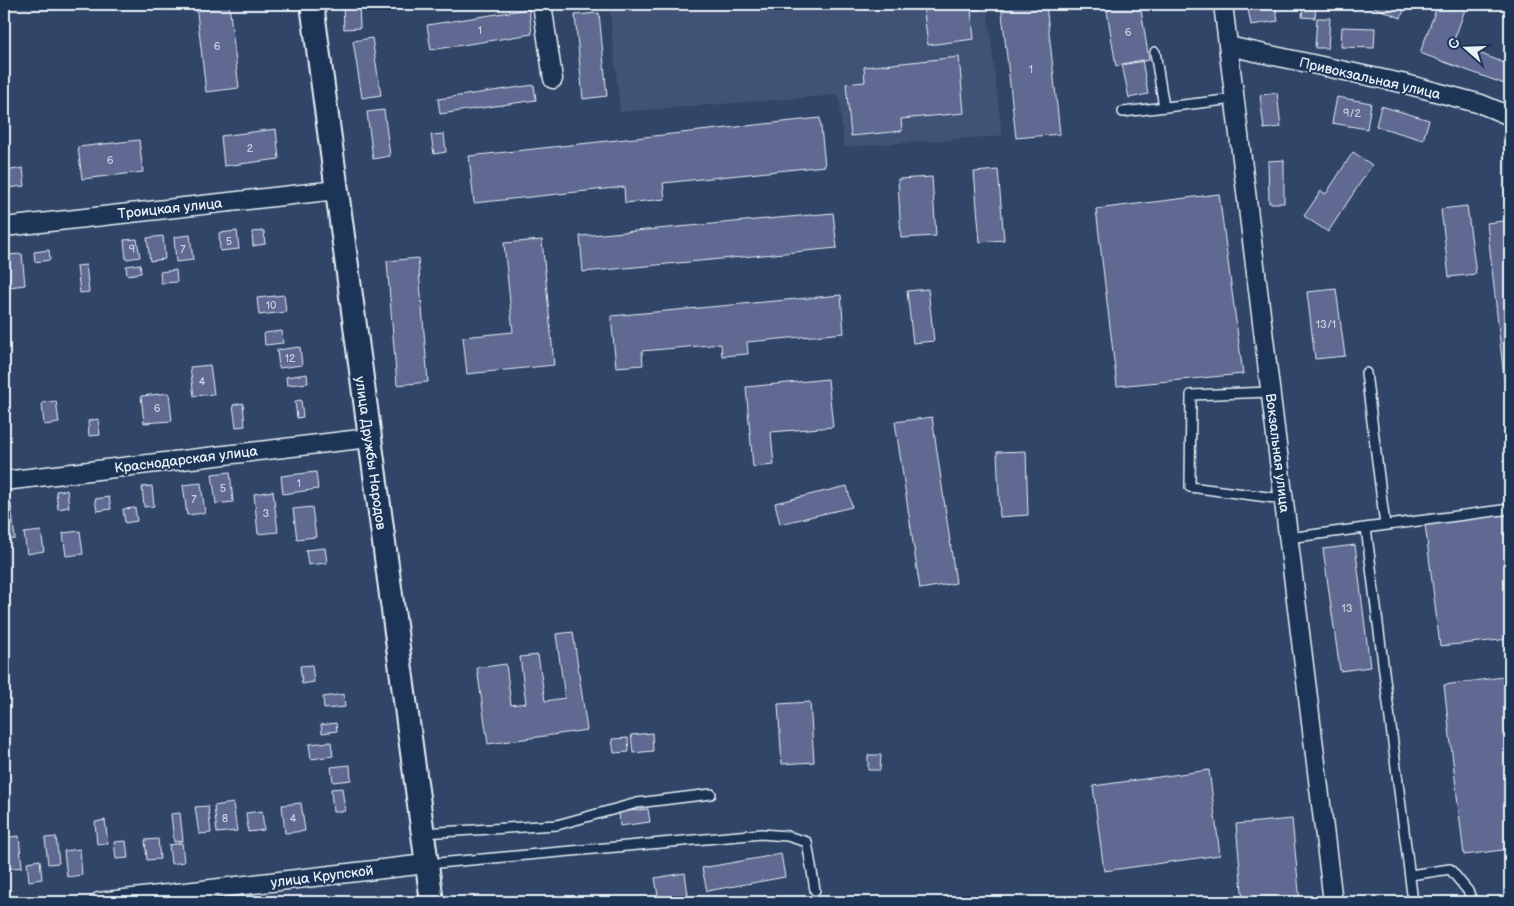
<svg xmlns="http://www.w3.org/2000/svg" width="1514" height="906" viewBox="0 0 1514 906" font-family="'Balsamiq Sans',sans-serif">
  <rect width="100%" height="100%" fill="#304568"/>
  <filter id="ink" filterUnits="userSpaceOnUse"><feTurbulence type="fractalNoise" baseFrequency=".02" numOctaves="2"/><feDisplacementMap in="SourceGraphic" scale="10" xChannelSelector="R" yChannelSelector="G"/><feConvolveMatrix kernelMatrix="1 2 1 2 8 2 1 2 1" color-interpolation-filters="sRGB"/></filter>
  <g filter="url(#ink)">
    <path fill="#415377" d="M609,4H987L1002,136L844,147L839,95L620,112Z"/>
    <path fill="#5e6991" stroke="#e8f1f8" d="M196,4H229L239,88L206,92Z
      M343,4H359L360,28L344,29Z
      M923,4H979L980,10H971L974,39L928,45Z
      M1001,4H1046L1060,134L1016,138Z
      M1140,4L1149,60L1116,66L1106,5Z
      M1247,4H1275L1278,21L1251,25Z
      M1303,4H1316L1315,18L1302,17Z
      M1366,4H1406L1401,18Z
      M1438,4H1467L1453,43L1510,65V86L1420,53Z
      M529,9L532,34L431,50L427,25Z
      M599,13L607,96L583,99L575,15Z
      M1317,18H1330L1328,48H1315Z
      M1342,27L1375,28L1374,48L1341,47Z
      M372,38L381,95L362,98L353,41Z
      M959,57L964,113L901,119L902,131L851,136L846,84L865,82L864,67Z
      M1142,60L1148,94L1129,98L1122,64Z
      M534,85L536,100L440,114L438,99Z
      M1277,93L1281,127L1264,129L1260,95Z
      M1337,97L1371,103L1367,129L1332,123Z
      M1381,106L1429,120L1423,140L1376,126Z
      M384,110L390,156L373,159L367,112Z
      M820,118L825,166L663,183L665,199L625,203L624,187L474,203L469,156Z
      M276,129L279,159L224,166L221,136Z
      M444,134L446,152L434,154L431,135Z
      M139,140L143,172L82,179L78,147Z
      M1353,152L1372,165L1328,232L1304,216L1321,191L1326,194Z
      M1284,160V203H1269L1268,161Z
      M23,168L25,186L7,188L5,171Z
      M998,170L1004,240L980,242L974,172Z
      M932,177L936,236L901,238L898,179Z
      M1219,194L1243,374L1117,386L1096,209Z
      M1467,206L1476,274L1449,277L1441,209Z
      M833,213L837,248L583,272L580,236Z
      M1510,220V433L1487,223Z
      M237,231L239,249L220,251L219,233Z
      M264,231L265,244L253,246L252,232Z
      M190,235L193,260L176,262L174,237Z
      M163,236L165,259L150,261L147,238Z
      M137,239L140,257L126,259L124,240Z
      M542,240L554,365L467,374L463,337L513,332L504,243Z
      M49,250L50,260L35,262L34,252Z
      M22,254L25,285L9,287L6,255Z
      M418,258L428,382L397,385L387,261Z
      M140,264L141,273L127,275L126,266Z
      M86,265L89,292L80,293L77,266Z
      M176,270L177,282L161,283L160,272Z
      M928,289L934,341L913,343L907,291Z
      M1336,289L1345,356L1315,359L1307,292Z
      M284,295L286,312L259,315L257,298Z
      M841,295L844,333L747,342L748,354L722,356L721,344L642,351L643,365L616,367L611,316Z
      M282,331L283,343L265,345L264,333Z
      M300,347L302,365L279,368L277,350Z
      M210,365L214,394L194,396L190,367Z
      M307,374L308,383L287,385L286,377Z
      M828,379L833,427L771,432L774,465L753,467L746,387Z
      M169,393L172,421L144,423L141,396Z
      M301,400L303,417L297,418L295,401Z
      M56,401L59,423L44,425L42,403Z
      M243,403L245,426L236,427L233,405Z
      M932,417L956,583L920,589L895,422Z
      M98,419L100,435L89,436L88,421Z
      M1026,451L1028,515L1000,517L997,452Z
      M230,472L233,502L216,504L212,474Z
      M316,472L318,489L283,494L281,476Z
      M201,483L205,513L187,515L183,485Z
      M152,486L154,506L144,507L142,487Z
      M847,486L852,507L780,524L775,503Z
      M67,490L69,507L58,509L56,491Z
      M273,491L278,532L258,534L254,494Z
      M109,497L111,509L97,511L95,499Z
      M11,504L15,539L4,540V505Z
      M312,507L316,537L297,539L293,509Z
      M135,508L137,521L125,523L123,509Z
      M1510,513V639L1440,646L1425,524Z
      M41,531L44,551L27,554L24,533Z
      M80,531L83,554L66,556L63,533Z
      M1355,545L1370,667L1340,671L1323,549Z
      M325,548L327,563L308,565L306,550Z
      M573,632L587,730L488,744L477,668L506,664L511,705L526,703L520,657L538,655L545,701L565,698L556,634Z
      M312,665L314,682L302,684L300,666Z
      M1510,676V849L1464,855L1444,685Z
      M344,694L345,707L324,709L323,697Z
      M810,702L814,762L782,764L778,704Z
      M336,723L337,731L322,733L321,725Z
      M652,733L653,751L633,753L631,735Z
      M628,738L629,752L614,753L612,739Z
      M331,742L333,756L311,759L309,744Z
      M868,755H881L880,770H868Z
      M350,765L351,780L333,782L331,767Z
      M1209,770L1220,855L1104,871L1093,786Z
      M342,788L345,811L333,812L331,789Z
      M233,803L237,831L217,833L214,806Z
      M301,803L305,831L285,833L282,805Z
      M208,806L211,833L199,834L195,807Z
      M648,809L650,822L620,826L619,812Z
      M262,811L264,830L248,832L246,813Z
      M180,813L183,841L174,842L171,814Z
      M1292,819L1300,902H1243L1236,824Z
      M105,820L108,843L97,844L95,822Z
      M19,836L22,867L5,869L4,838Z
      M56,837L59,863L48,864L45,838Z
      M158,839L160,859L147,860L145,840Z
      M126,841L128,858L116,859L114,842Z
      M182,843L184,862L171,864L169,845Z
      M80,849L82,875L67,877L64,851Z
      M781,854L785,877L707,891L702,868Z
      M40,860L42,879L29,881L27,862Z
      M685,873L689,902H659L655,878Z"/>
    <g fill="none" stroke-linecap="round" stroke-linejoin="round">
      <defs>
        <path id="service" d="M1155,52L1164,107
          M1123,112L1234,99
          M1366,373L1385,525
          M1270,392L1191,395L1190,487L1283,499
          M1366,528L1413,902
          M1288,538L1510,509
          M422,833L557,825L637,803L711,794
          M427,864L761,834L787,836L807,842L815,890
          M1410,875L1450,869L1468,891L1473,902"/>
        <path id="minor" d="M542,4L553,79
          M1223,4L1333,902
          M1228,46L1406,84L1481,104L1510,116
          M4,227L337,190
          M4,481L369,438
          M99,902L426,864"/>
        <path id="tertiary" d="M312,4L432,902"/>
      </defs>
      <use href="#service" stroke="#e8f1f8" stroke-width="12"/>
      <use href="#minor" stroke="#e8f1f8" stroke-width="21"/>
      <use href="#tertiary" stroke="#e8f1f8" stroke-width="26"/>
      <use href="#service" stroke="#1d3557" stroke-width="9"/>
      <use href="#minor" stroke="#1d3557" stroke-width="18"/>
      <use href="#tertiary" stroke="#1d3557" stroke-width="22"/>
    </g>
  </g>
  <g text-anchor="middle" stroke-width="4" stroke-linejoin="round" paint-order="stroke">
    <g font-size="11" fill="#c6cfde">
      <text x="480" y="34">1</text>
      <text x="1128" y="36">6</text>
      <text x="217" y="50">6</text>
      <text x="1031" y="73">1</text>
      <text x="1352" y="117">9/2</text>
      <text x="250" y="152">2</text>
      <text x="110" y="164">6</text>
      <text x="229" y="245">5</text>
      <text x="132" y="253">9</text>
      <text x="183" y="253">7</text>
      <text x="271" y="309">10</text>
      <text x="1326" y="328">13/1</text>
      <text x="290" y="362">12</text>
      <text x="202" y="385">4</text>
      <text x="157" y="412">6</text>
      <text x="299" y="487">1</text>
      <text x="223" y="492">5</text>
      <text x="194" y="503">7</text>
      <text x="266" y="517">3</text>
      <text x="1347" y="612">13</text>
      <text x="225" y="822">8</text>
      <text x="293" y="822">4</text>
    </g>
    <g font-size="14" fill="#e8f1f8" stroke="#1d3557">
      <text transform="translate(1370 78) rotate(13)" y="5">Привокзальная улица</text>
      <text transform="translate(170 208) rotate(-6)" y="5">Троицкая улица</text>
      <text transform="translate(371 453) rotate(82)" y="5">улица Дружбы Народов</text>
      <text transform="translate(1278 453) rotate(83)" y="5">Вокзальная улица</text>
      <text transform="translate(186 459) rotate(-7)" y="5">Краснодарская улица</text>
      <text transform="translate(322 876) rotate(-7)" y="5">улица Крупской</text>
    </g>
  </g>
  <rect width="1514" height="906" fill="none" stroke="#1d3557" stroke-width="20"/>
  <rect x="10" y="10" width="1494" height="886" fill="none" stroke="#e8f1f8" stroke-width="2" filter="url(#ink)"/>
  <g transform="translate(1466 48) rotate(290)" stroke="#1d3557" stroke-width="4" paint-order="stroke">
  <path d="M0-4L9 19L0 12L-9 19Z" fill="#e8f1f8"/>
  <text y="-8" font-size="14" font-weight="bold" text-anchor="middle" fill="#e8f1f8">С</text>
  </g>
</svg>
